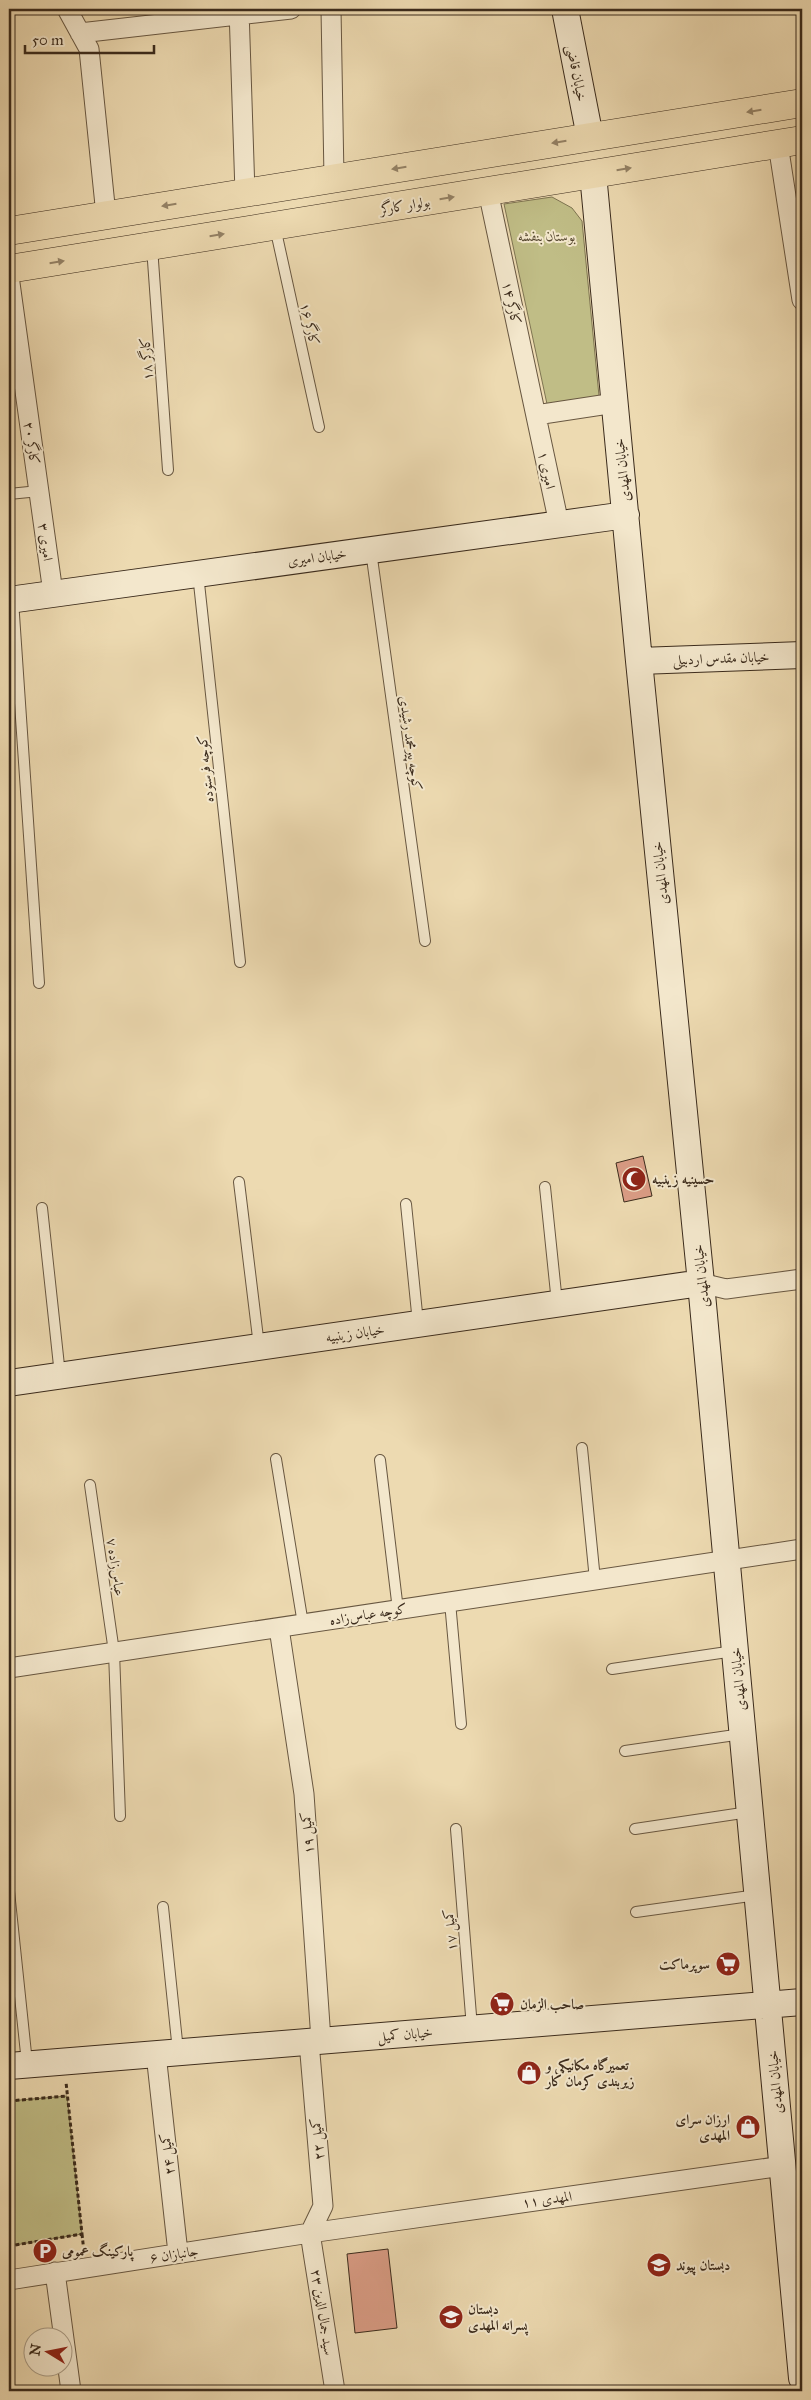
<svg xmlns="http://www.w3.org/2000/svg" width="811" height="2400" viewBox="0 0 811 2400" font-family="'IM FELL Great Primer',Amiri,serif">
  <rect width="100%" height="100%" fill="#eddab1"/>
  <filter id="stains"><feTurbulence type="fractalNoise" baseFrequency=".004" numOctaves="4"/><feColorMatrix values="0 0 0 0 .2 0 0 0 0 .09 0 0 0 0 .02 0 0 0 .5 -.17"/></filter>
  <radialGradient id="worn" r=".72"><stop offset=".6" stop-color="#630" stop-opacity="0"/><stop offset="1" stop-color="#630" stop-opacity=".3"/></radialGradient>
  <path fill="#c0bd86" stroke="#7e7451" d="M552,197L572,208L582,221L599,396L547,404L504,204Z
    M67,2096L82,2234L9,2246V2101Z"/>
  <path fill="#da9c85" stroke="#3b2b1c" d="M643,1156L652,1196L624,1202L616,1163Z
    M388,2249L397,2328L355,2333L347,2254Z"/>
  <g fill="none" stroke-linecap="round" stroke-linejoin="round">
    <defs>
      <path id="lane" d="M275,227L319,427
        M152,247L168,470
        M9,494L39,491
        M371,551L425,941
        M198,574L240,962
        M13,600L39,983
        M239,1182L259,1346
        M545,1187L557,1303
        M406,1204L418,1323
        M42,1208L60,1375
        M582,1448L595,1580
        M276,1459L303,1624
        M380,1460L398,1610
        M90,1485L114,1652L120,1816
        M450,1602L461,1724
        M612,1669L734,1651
        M625,1751L742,1734
        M456,1829L472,2028
        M635,1829L749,1812
        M9,1891L27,2063
        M163,1907L178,2051
        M636,1912L757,1895"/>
      <path id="street" d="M67,9L89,49L106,215
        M239,9L245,193
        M331,9L334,178
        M80,33L291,9
        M778,144L802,300
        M488,191L559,524
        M9,276L53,593
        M536,415L615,403
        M701,1283L726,1289L802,1279
        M279,1628L304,1794L321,2040
        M9,1668L802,1549
        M309,2042L323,2206L310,2233
        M156,2054L178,2253
        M310,2233L335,2391
        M55,2272L71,2391
        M9,2280L310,2233L783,2166"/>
      <path id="secondary" d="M565,9L590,137
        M593,174L639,661L701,1283L802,2378
        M9,600L626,515
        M639,661L802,655
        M9,1383L701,1283
        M9,2066L802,2002"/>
      <path id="primary" d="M9,231L802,103
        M9,269L802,140"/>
    </defs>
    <use href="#lane" stroke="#685741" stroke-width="12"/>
    <use href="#street" stroke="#685741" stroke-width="21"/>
    <use href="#secondary" stroke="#3b2b1c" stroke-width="28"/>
    <use href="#primary" stroke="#3b2b1c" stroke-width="29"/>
    <path stroke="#3b2b1c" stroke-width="3" stroke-dasharray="4 2.5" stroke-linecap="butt" d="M9,2101L67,2096
      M82,2234L84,2252
      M9,2246L82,2234L66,2082"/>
    <use href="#lane" stroke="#f3e7cc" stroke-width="10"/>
    <use href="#street" stroke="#f3e7cc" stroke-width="19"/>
    <use href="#secondary" stroke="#f3e7cc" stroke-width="26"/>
    <use href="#primary" stroke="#eddab1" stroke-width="28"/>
  </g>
  <defs><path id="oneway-solid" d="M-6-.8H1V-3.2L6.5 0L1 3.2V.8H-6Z" transform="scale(1.25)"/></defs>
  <g fill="#948266">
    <use href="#oneway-solid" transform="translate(754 111) rotate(171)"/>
    <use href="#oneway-solid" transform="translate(559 142) rotate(171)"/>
    <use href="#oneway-solid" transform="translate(399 168) rotate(171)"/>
    <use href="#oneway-solid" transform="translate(624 169) rotate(-9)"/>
    <use href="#oneway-solid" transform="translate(447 198) rotate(-9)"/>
    <use href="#oneway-solid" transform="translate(169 205) rotate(171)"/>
    <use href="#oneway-solid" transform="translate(217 235) rotate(-9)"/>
    <use href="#oneway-solid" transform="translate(57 262) rotate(-9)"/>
  </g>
  <defs>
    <symbol id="mosque-disc" viewBox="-11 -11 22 22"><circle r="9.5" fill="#8f2418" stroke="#f3e7cc"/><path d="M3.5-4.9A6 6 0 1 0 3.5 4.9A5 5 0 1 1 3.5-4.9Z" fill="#fff"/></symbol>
    <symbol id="supermarket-disc" viewBox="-11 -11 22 22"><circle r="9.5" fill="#8f2418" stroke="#f3e7cc"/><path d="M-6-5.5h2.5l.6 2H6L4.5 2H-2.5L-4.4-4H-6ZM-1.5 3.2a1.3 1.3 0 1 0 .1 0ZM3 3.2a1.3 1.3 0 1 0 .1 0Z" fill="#fff"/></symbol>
    <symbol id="shop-disc" viewBox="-11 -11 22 22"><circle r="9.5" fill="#8f2418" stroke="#f3e7cc"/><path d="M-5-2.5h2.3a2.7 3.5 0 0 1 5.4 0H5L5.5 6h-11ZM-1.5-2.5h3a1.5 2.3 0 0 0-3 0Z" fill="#fff"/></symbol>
    <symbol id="parking-disc" viewBox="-11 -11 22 22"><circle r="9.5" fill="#8f2418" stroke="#f3e7cc"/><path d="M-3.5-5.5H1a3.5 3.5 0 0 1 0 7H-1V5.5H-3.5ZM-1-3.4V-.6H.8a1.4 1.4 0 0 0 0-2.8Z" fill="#fff"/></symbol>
    <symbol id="school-disc" viewBox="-11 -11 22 22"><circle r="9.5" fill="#8f2418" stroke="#f3e7cc"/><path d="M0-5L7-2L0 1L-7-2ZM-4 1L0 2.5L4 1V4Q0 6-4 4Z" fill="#fff"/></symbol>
  </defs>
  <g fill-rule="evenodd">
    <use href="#mosque-disc" x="620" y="1165" width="28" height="28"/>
    <use href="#supermarket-disc" x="714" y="1950" width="28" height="28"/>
    <use href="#supermarket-disc" x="488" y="1990" width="28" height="28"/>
    <use href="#shop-disc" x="515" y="2059" width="28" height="28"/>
    <use href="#shop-disc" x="734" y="2113" width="28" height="28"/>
    <use href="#parking-disc" x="31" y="2237" width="28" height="28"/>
    <use href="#school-disc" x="645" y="2251" width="28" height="28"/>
    <use href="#school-disc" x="437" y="2303" width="28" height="28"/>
  </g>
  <g text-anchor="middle" stroke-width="4" stroke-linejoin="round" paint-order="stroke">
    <g font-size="14" fill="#3b2b1c" stroke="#f3e7cc">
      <text transform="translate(577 73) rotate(79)" y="5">خیابان قاضی</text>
      <text transform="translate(405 205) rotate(-9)" y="5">بولوار کارگر</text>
      <text transform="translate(512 303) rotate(78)" y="5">کارگر ۱۴</text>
      <text transform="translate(310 324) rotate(77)" y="5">کارگر ۱۶</text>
      <text transform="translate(146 359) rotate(-94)" y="5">کارگر ۱۸</text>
      <text transform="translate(32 443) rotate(82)" y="5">کارگر ۲۰</text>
      <text transform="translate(547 470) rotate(78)" y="5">امیری ۱</text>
      <text transform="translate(622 470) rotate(-96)" y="5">خیابان المهدی</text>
      <text transform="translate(46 542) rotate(82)" y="5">امیری ۳</text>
      <text transform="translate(317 557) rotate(-8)" y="5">خیابان امیری</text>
      <text transform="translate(721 658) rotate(-2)" y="5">خیابان مقدس اردبیلی</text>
      <text transform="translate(411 743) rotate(82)" y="5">کوچه پیرمحمد رشیدی</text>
      <text transform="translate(205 769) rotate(-96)" y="5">کوچه فرستوده</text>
      <text transform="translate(660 873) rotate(-96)" y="5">خیابان المهدی</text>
      <text transform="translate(701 1276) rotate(-96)" y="5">خیابان المهدی</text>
      <text transform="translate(355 1333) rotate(-8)" y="5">خیابان زینبیه</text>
      <text transform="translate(116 1567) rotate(82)" y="5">عباس‌زاده ۷</text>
      <text transform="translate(368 1614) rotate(-9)" y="5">کوچه عباس‌زاده</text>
      <text transform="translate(738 1679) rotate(-95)" y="5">خیابان المهدی</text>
      <text transform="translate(307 1833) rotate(-94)" y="5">کمیل ۱۹</text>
      <text transform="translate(450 1930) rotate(-95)" y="5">کمیل ۱۷</text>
      <text transform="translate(405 2034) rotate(-5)" y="5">خیابان کمیل</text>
      <text transform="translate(775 2082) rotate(-95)" y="5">خیابان المهدی</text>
      <text transform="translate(317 2139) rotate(-95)" y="5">کمیل ۲۲</text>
      <text transform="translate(167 2154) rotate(-96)" y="5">کمیل ۲۴</text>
      <text transform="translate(547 2199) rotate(-8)" y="5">المهدی ۱۱</text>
      <text transform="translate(174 2254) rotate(-9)" y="5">جانبازان ۶</text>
      <text transform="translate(323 2312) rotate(81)" y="5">سید جمال الدین ۲۳</text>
    </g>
    <g font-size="14" font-style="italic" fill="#564831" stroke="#f3e7cc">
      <text x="547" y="241">بوستان بنفشه</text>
    </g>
    <g font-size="14" font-weight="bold" fill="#3b2b1c" stroke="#f3e7cc" text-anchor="start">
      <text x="652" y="1184">حسینیه زینبیه</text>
      <text x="710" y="1969" text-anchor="end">سوپرماکت</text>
      <text x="520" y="2009">صاحب الزمان</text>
      <text x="546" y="2070">تعمیرگاه مکانیکی و<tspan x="546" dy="16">زیربندی کرمان کار</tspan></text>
      <text x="730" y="2124" text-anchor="end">ارزان سرای<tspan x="730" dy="16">المهدی</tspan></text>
      <text x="62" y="2256">پارکینگ عمومی</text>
      <text x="676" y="2270">دبستان پیوند</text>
      <text x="468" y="2314">دبستان<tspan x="468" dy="16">پسرانه المهدی</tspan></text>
    </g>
  </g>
  <rect width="811" height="2400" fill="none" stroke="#eddab1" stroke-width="30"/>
  <rect x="10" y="10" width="791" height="2380" fill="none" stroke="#3b2b1c" stroke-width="2.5"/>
  <rect x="15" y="15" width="781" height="2370" fill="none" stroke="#3b2b1c"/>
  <g transform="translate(48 2352) rotate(280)"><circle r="24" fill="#f3e7cc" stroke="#a99c86"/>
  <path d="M0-4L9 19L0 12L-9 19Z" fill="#8f2418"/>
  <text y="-8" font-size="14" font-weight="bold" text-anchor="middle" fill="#3b2b1c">N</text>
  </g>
  <path d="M25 45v8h129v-8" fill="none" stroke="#3b2b1c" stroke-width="2.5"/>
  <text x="32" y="45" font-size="15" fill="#3b2b1c" stroke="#f3e7cc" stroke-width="4" paint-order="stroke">50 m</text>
  <rect width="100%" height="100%" filter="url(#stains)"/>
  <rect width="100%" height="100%" fill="url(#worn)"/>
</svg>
